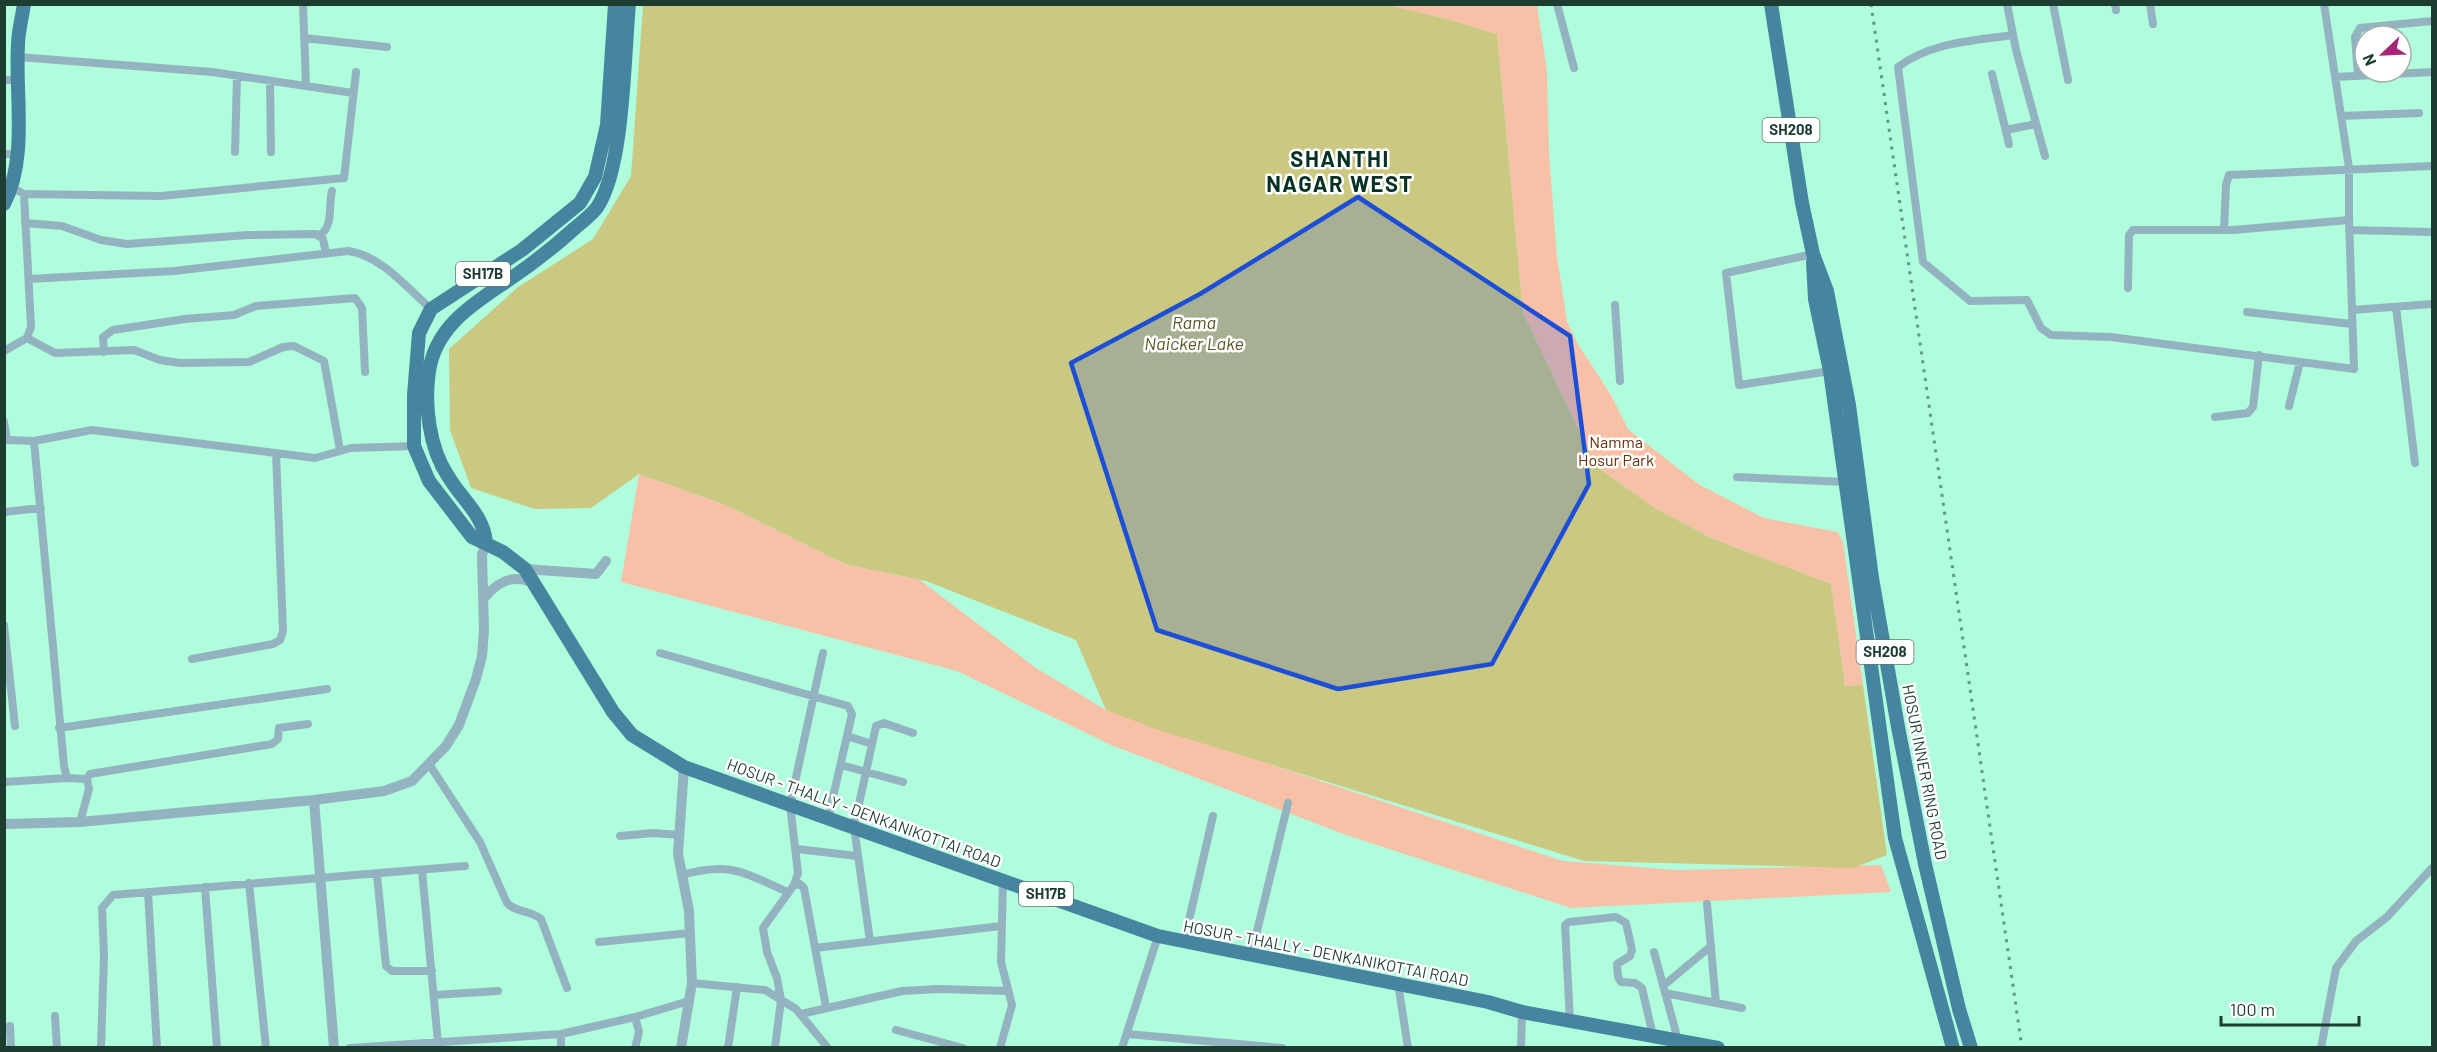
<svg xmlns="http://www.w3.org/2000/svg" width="2437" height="1052" viewBox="0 0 2437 1052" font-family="Barlow,sans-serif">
  <rect width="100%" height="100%" fill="#affddc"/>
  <path fill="#f7c1a7" d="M1382,5H1537L1547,71L1549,154L1557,257L1567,321L1576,341L1611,395L1628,429L1684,473L1700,485L1764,518L1838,532L1843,542L1863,685L1845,686L1831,584L1711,538L1653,507L1596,466L1523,313L1497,34L1443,18Z
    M639,474L726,505L845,564L920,580L1036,668L1106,710L1563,861L1676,870L1881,865L1891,892L1571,908L1346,835L1111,745L957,671L621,582Z"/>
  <path fill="#cac881" d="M1382,4L1443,18L1497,34L1523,313L1596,466L1653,507L1711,538L1831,584L1845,686L1863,685L1887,855L1853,868L1584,861L1156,729L1106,710L1076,640L926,581L845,564L726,505L639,474L591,508L535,509L471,488L450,430L449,349L518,287L593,239L631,176L643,5Z"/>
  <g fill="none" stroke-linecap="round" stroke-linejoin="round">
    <path stroke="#94b3c1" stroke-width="8" d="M303,4L306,86
      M1557,4L1574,68
      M2007,4L2016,50L2045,156
      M2053,4L2068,80
      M2115,4L2116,10
      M2150,4L2153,24
      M2013,35C1973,41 1931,42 1898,67L1923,262L1970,301L2027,300L2041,328L2051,335L2111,337L2354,369L2349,220
      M304,38L387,47
      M18,57L212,72L353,93
      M1992,74L2009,144
      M2358,76L2355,37L2360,28L2432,21
      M2335,77L2432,72
      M4,80H17
      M270,81L271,152
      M2341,116L2419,113
      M2006,130L2036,124
      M235,152L237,76
      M4,154H17
      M24,194L161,196L344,178L356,72
      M25,223L62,226L101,240L127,244L248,235L316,234L323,239L326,253
      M2224,230L2226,185L2229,175L2432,166
      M2349,230L2432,232
      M320,235C334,225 328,206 332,191
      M1813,254L1726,273L1739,385L1830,371
      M29,279L174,271L348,251C382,256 406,287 431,309
      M2128,288L2129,235L2133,230H2233L2349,220V168L2324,4
      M1615,305L1620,381
      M2396,307L2415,463
      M2352,310L2432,304
      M2247,312L2352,324
      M27,338L55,353L134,350L160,360L180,363L249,362L283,347L294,346L324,361L340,450
      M4,351L27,338L31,327L24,194L13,188
      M104,352L103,337L113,330L185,319L234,315L256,306L355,298L362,308L365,372
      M2289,406L2300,362
      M2215,417L2248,413L2253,407L2259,355
      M4,422L7,440L34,441L64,766L67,778L87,779L89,789L80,822
      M34,441L92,430L315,458L351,448L414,446
      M1737,477L1845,482
      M4,512L41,508
      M4,625L15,726
      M660,653L848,706L852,714L828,819
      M192,659L273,644L280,640L283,631L276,453
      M59,728L327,689
      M847,736L872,744
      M429,764L480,842L507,903C516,913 531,910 541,919L567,988
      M841,765L903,782
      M87,779L90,774L272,744L278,739L279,728L308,724
      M4,782L67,778
      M620,836L653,833L680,835
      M797,849L857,856
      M422,870L438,1043
      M377,875L386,966L392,971H432
      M682,875C731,861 744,873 788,892
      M249,883L266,1048
      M794,885L800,884L804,888L826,1007
      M205,887L217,1048
      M148,892L157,1048
      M1707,904L1716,1003
      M870,941L854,827L876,726L884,723L913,733
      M599,942L690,933
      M1184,942L1213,816
      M815,948L1001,926
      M1654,952L1678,1040
      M1251,956L1288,803
      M692,983L765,990L796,1009L828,1048
      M1398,983L1408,1048
      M1663,986L1711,946
      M1665,993L1742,1008
      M434,995L498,991
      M801,1014L902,991L938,989L1008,991
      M55,1016L57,1048
      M1570,1021L1565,925L1569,922L1616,917L1626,923L1632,950L1630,956L1617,964L1618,977L1621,982L1635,983L1642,988L1653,1036
      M10,1026L11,1048
      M896,1030L963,1048
      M1127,1034L1282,1048
      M101,1048L104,956L102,908L113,895L465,866
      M350,1048L561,1034L635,1017L689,1001
      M561,1048V1034
      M635,1048L639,1032L635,1017
      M728,1048L737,987
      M775,1048L781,1000L777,978L767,952L763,928L794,885L798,873L790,805L823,653
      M1000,1048L1012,1005L1001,962L1003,880
      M1122,1048L1158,936
      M1521,1048L1522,1012
      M2321,1048L2336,968L2356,941L2387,917L2432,868"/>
    <path stroke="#94b3c1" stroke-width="10" d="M525,569L596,574L606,561
      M484,598C498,581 514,573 535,584
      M314,800L334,1048
      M4,824L80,822L314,800L384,791L412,781L446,746L459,725L476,679L482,656L484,630L482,555L486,542
      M681,1048L692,983L689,911L678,854L684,767"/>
    <path stroke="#46859f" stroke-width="14" d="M615,4L607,125L595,177L580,203L522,250L431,309L419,333L414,395V446L429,481L472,537L503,552L525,569L613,712L632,735L684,767L1158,936L1488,1002L1522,1012L1718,1048
      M1771,4L1802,203L1813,254L1827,291L1849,405L1872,578L1898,727L1925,864L1959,1009L1971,1048
      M4,204C28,158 15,96 18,45C18,32 22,18 24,4
      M1813,262L1815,299L1830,371L1895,838L1953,1048
      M486,542C483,514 462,500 448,476C429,448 424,404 429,371C436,326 473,304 507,281C531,265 554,247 575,228C583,221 593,214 598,206C624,165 624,56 629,4"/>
    <path stroke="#629882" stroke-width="3" stroke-dasharray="3 6" stroke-linecap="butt" d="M1871,4L2022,1048"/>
  </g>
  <path fill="#1d4ed8" fill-opacity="0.2" stroke="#1d4ed8" stroke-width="4.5" stroke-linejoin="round" d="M1358,197L1570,336L1589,484L1492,664L1338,689L1157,630L1071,363L1200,294Z"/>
  <g text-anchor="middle" stroke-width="5" stroke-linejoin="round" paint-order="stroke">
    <g fill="#fff" stroke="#61776f" stroke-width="1.5">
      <rect x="1762.5" y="118" width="57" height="24" rx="4.5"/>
      <rect x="456" y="262" width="54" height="24" rx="4.5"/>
      <rect x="1856.5" y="640" width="57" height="24" rx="4.5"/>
      <rect x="1019" y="882" width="54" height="24" rx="4.5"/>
    </g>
    <g font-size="15" font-weight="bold" fill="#1d3d31">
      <text x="1791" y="135">SH208</text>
      <text x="483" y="279">SH17B</text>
      <text x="1885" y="657">SH208</text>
      <text x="1046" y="899">SH17B</text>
    </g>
    <g font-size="16" fill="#692d08" stroke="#fff">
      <text x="1616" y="448">Namma<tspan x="1616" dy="18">Hosur Park</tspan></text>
    </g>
    <g font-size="16" fill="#1d3d31" stroke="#fff">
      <text transform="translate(1925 772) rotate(79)" y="6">HOSUR INNER RING ROAD</text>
      <text transform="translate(864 813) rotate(20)" y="6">HOSUR - THALLY - DENKANIKOTTAI ROAD</text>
      <text transform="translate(1326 953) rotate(11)" y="6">HOSUR - THALLY - DENKANIKOTTAI ROAD</text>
    </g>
    <g font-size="18" font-style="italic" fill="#595723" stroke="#fff">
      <text x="1194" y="329">Rama<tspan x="1194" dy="21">Naicker Lake</tspan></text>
    </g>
    <g font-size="22" font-weight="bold" letter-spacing="1.5" fill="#063224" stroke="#fff">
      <text x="1340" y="167">SHANTHI<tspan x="1340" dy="25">NAGAR WEST</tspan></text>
    </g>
  </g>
  <rect width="2437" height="1052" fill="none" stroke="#1d3d31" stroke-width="12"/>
  <g transform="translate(2383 54) rotate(247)"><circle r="28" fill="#ffffff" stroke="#a5b1ad" stroke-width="1.5"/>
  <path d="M0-4.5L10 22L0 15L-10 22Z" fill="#a62778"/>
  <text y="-9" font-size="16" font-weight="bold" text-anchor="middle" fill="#1d3d31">N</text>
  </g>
  <path d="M2221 1016v9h138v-9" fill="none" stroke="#1d3d31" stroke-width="3"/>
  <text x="2230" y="1016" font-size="18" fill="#1d3d31" stroke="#ffffff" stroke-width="4.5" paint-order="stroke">100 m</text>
</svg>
